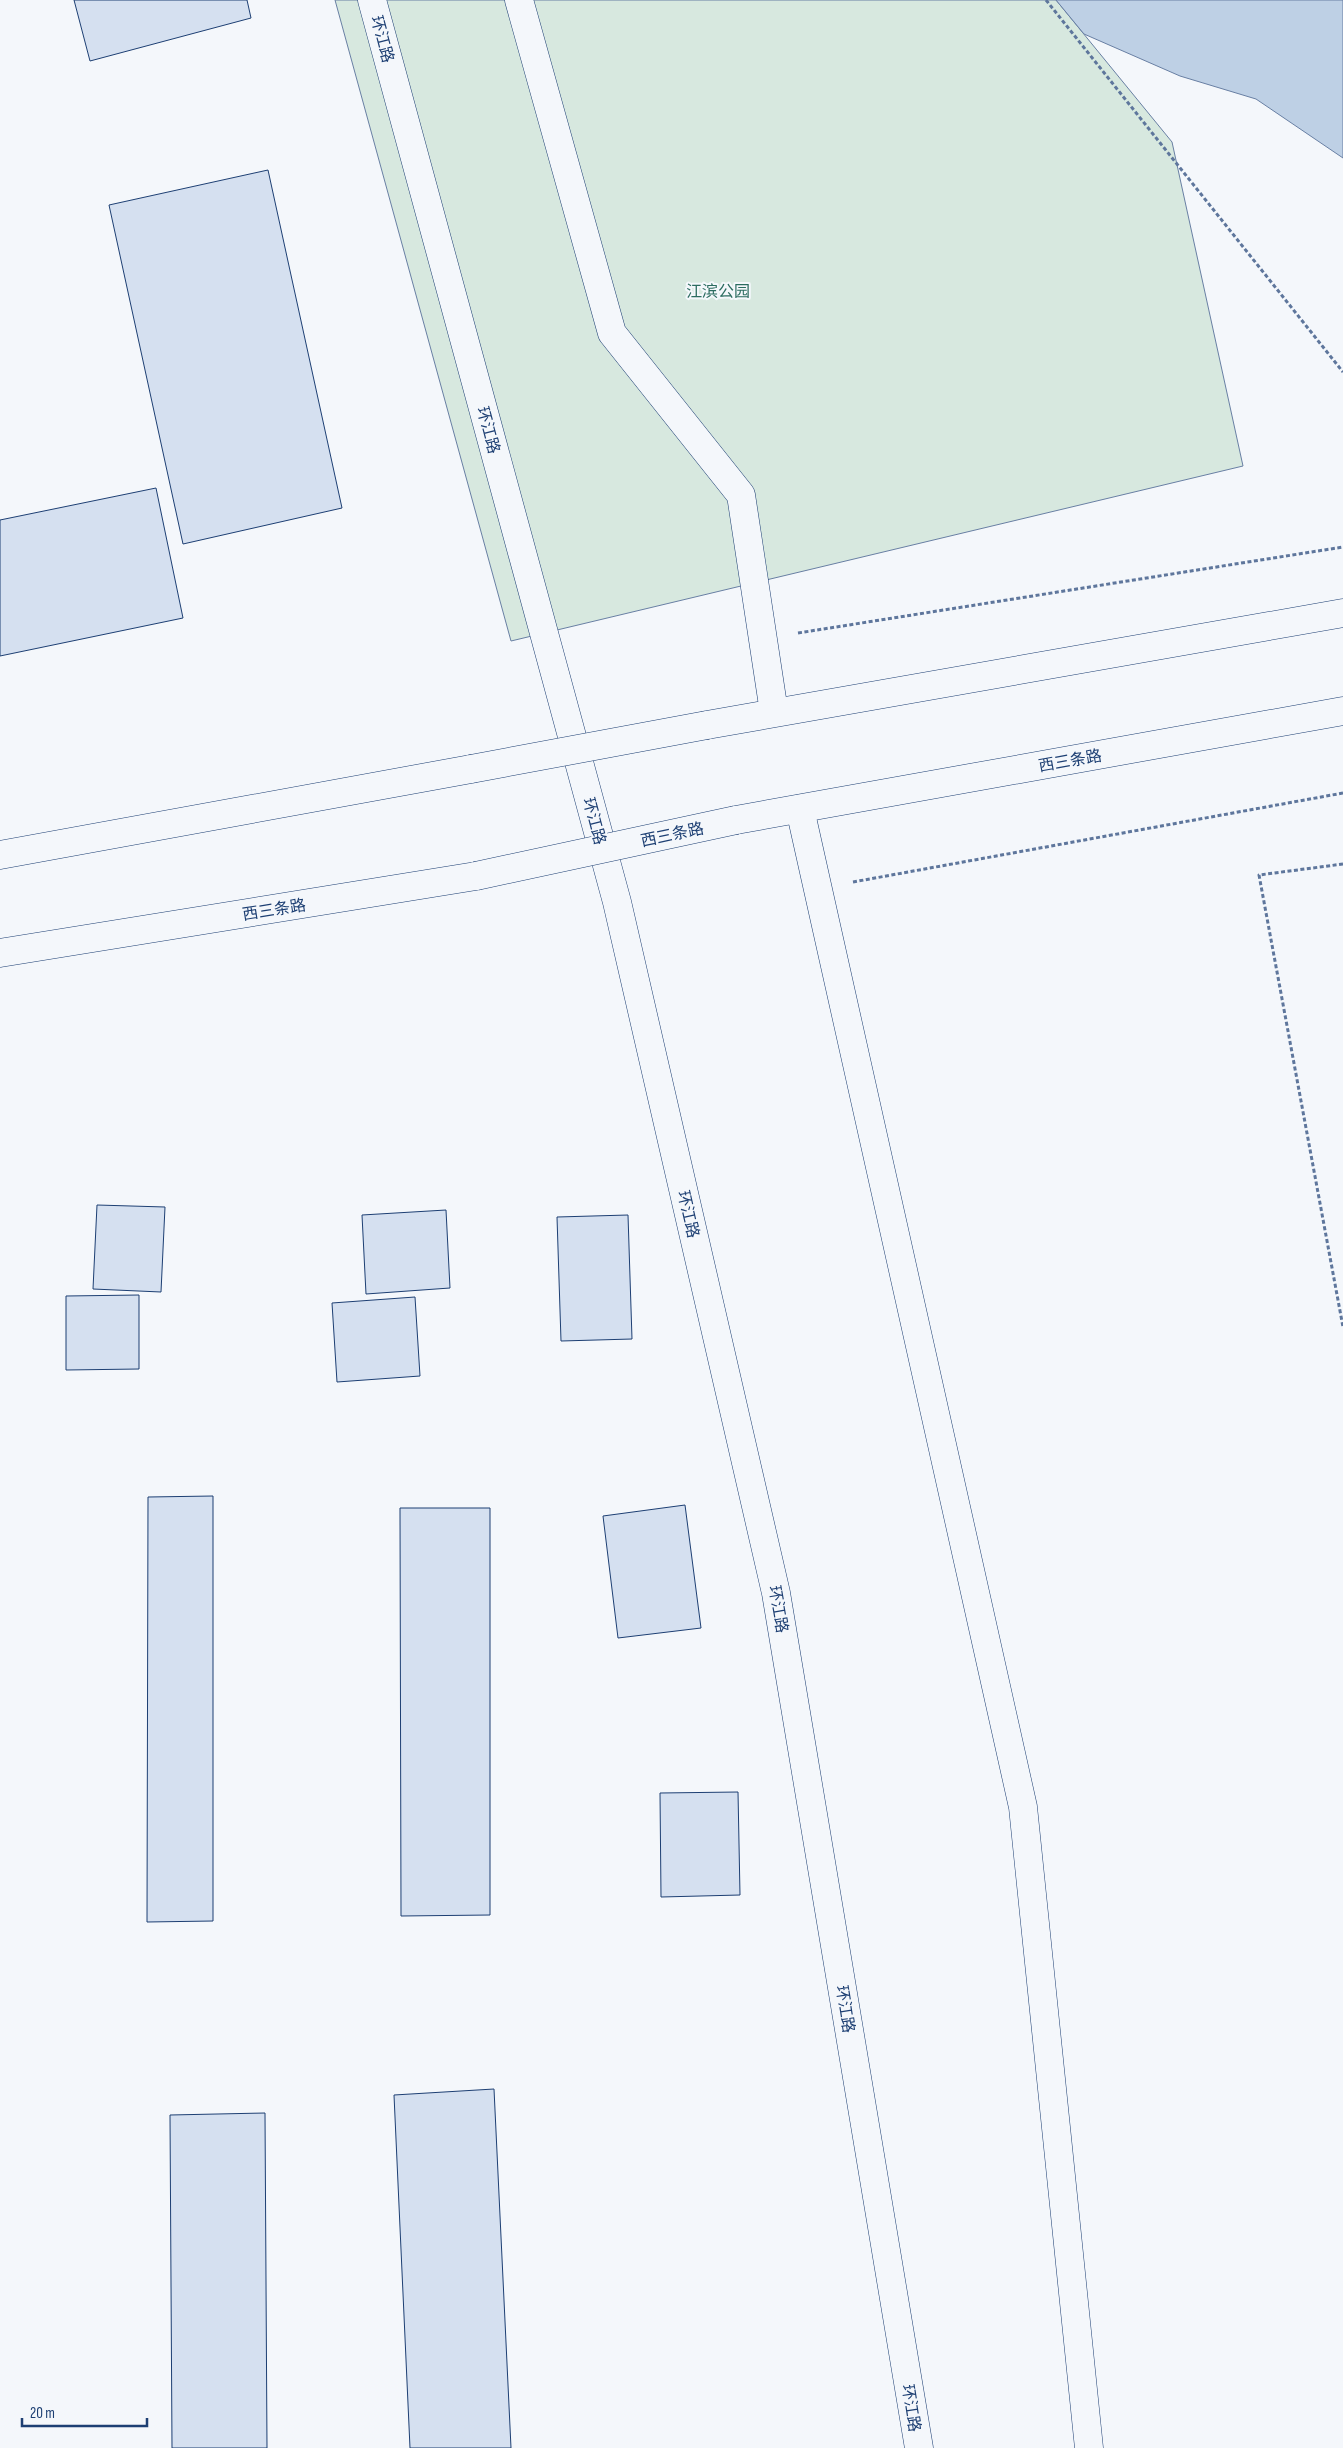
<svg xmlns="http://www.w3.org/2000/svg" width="1343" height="2448" viewBox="0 0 1343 2448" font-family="'Sofia Sans Condensed','Noto Sans SC',sans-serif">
  <rect width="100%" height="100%" fill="#f4f7fb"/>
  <path fill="#d7e8df" stroke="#687fa3" d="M335,0H1056L1172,142L1243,466L511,641Z"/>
  <path fill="#bed0e5" stroke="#687fa3" d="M1056,0H1343V158L1256,99L1180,76L1084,34Z"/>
  <path fill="#d5e0f0" stroke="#1d3f73" d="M74,0H247L251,18L90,61Z
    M268,170L342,508L183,544L109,205Z
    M156,488L183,618L0,656V520Z
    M97,1205L165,1207L161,1292L93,1289Z
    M446,1210L450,1288L366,1294L362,1215Z
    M628,1215L632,1339L561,1341L557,1217Z
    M139,1295V1369L66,1370V1296Z
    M415,1297L420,1376L337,1382L332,1303Z
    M213,1496V1921L147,1922L148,1497Z
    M685,1505L701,1628L618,1638L603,1516Z
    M400,1508H490V1915L401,1916Z
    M738,1792L740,1895L661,1897L660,1793Z
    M494,2089L511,2448H410L394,2095Z
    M265,2113L267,2448H172L170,2115Z"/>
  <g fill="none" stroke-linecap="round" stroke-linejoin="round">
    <defs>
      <path id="minor" d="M372,0L617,902L776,1593L919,2448
        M519,0L612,333L741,495L774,712
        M800,809L1023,1807L1089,2448"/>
      <path id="major" d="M707,725L1343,613
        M736,820L1343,711
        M0,855L471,769
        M0,953L476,876"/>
    </defs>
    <use href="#minor" stroke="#1d3f73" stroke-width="29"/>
    <use href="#major" stroke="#1d3f73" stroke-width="29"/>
    <path stroke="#5e769c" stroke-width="3" stroke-dasharray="4 2.5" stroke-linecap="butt" d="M1046,0L1343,372
      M798,633L1343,547
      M1343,864L1259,875L1343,1327
      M853,882L1343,793"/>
    <use href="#minor" stroke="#f4f7fb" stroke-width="28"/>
    <use href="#major" stroke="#f4f7fb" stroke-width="28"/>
    <defs>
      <path id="major-bridge" d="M471,769L707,725
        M476,876L736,820"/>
    </defs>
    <use href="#major-bridge" stroke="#1d3f73" stroke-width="29" stroke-linecap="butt"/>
    <use href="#major-bridge" stroke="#f4f7fb" stroke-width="28"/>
  </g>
  <g text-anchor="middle" stroke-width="4" stroke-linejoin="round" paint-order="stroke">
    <g font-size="16" fill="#1d3f73" stroke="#f4f7fb">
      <text transform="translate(383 39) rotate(75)" y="6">环江路</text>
      <text transform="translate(489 430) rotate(75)" y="6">环江路</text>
      <text transform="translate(1070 760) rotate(-10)" y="6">西三条路</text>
      <text transform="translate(595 821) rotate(75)" y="6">环江路</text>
      <text transform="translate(672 834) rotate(-12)" y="6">西三条路</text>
      <text transform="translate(274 909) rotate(-9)" y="6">西三条路</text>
      <text transform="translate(689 1214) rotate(77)" y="6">环江路</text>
      <text transform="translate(779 1609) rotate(80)" y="6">环江路</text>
      <text transform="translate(846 2009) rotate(81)" y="6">环江路</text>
      <text transform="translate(912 2408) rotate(81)" y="6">环江路</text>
    </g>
    <g font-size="16" fill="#2c6c60" stroke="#f4f7fb">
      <text x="718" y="297">江滨公园</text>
    </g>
  </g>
  <path d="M22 2418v8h125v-8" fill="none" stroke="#1d3f73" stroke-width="2.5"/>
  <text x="30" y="2418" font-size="15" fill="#1d3f73" stroke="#f4f7fb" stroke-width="4" paint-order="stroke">20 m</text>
</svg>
